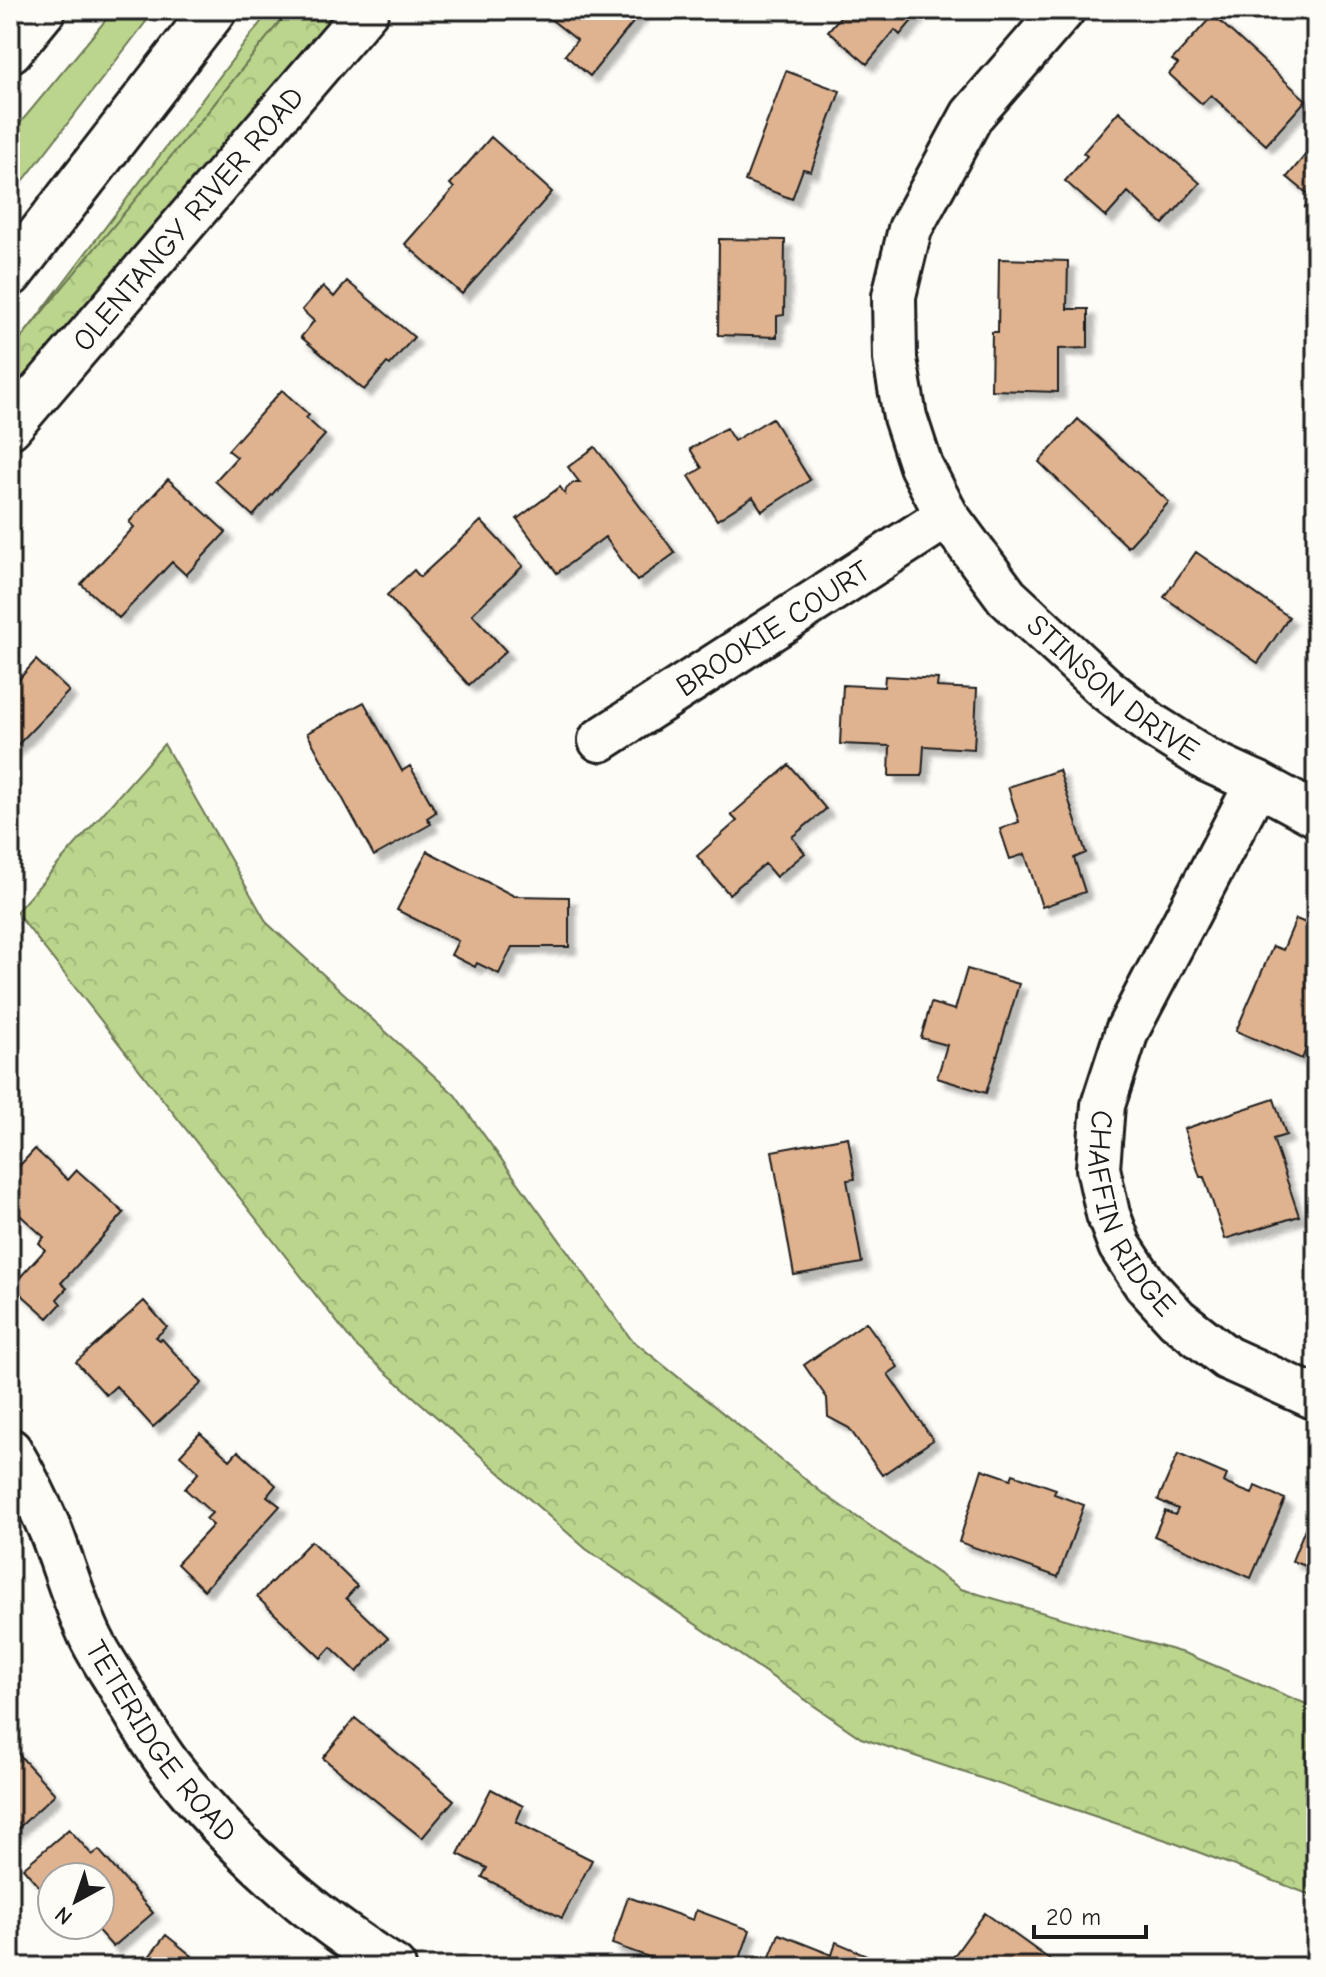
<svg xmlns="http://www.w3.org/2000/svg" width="1326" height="1977" viewBox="0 0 1326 1977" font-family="'Comic Neue',sans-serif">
  <defs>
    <pattern id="forest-crowns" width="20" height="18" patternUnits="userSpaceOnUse" patternTransform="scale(2)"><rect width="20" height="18" fill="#bbd58d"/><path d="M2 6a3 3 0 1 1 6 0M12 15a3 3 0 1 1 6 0" fill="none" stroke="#a0b679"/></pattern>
    <filter id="shadow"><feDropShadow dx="7" dy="7" stdDeviation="2" flood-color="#0004"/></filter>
  </defs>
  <rect width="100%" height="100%" fill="#fdfcf7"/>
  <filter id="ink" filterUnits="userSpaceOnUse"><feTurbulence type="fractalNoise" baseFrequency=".0125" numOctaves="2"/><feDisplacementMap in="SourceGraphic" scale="16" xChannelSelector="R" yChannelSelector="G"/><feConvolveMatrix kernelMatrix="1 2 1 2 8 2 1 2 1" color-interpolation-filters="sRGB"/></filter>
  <g filter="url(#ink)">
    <path fill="#bbd58d" stroke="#6c7854" stroke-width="2" d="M114,10H155L10,198V135Z
      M270,10H289L211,108L22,337Z"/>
    <path fill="url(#forest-crowns)" stroke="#6c7854" stroke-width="2" d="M289,10H342L10,397V351L211,108Z
      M164,744L267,923L455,1095L631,1339L821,1492L961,1589L1187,1654L1316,1708V1897L1169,1841L861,1738L586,1549L355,1345L16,912Z"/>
    <path fill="#e0b390" stroke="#1c1c1c" stroke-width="2" filter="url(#shadow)" d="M539,10H643L590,76L565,55L577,40Z
      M846,10H921L900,35L895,30L867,64L828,31Z
      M1213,15L1306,100L1266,145L1211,95L1202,104L1169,74L1178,64L1172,60Z
      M786,71L840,91L811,171L803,169L792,199L745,181Z
      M1119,111L1200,183L1163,224L1128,192L1106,217L1065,181L1087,156L1083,153Z
      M491,137L552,192L462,294L405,244L454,188L450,184Z
      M1316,142V216L1305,207L1313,198L1287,177Z
      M719,239L785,240L784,315L777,316V337L718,335Z
      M999,259L1068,261L1067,309H1088V348L1058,349V392L991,390L992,332H998Z
      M347,281L414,337L390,365L387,363L364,390L301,337L314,321L302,310L323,286L334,297Z
      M282,390L309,415L306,418L325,435L253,516L215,481L237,457L228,450Z
      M772,418L810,480L762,511L753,497L717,520L689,476L702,468L690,449L726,428L734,441Z
      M1078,419L1169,502L1128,547L1039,462Z
      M595,447L675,553L637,581L605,537L557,573L517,519L560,487L565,494L566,489L573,483H580L568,467Z
      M168,479L226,532L186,575L172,562L119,618L81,584L134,527L129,522Z
      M481,521L523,566L472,614L506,651L469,685L387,595L414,570L420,577Z
      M1196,552L1289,617L1258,663L1164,597Z
      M36,660L69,691L10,753V683L13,686Z
      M1316,667V690L1307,687Z
      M885,676L938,679L937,687L977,689L974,749L924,746L922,776H889L890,746L840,744L843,685L884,687Z
      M364,702L402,771L410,766L436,812L427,818L431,824L374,856L307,733Z
      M789,765L826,809L792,837L805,853L776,877L765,864L729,894L697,856L737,821L731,815Z
      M1059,770L1086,853L1074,858L1085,892L1042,907L1025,854L1010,859L1000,829L1019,822L1008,787Z
      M427,851L514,896L569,897V947H512L499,974L477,963L475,967L451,955L458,941L397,910Z
      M1296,919L1316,927V1024L1302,1059L1236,1031L1273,946L1283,950Z
      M967,969L1019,984L986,1093L937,1078L947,1045L921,1038L931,1003L955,1010Z
      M1274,1099L1286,1135L1273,1139L1299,1216L1225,1239L1204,1177H1200L1184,1129Z
      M848,1137L855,1179L847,1180L862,1263L794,1275L772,1151Z
      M35,1149L68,1180L77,1170L124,1213L61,1283L67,1288L57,1299L61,1304L48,1318L12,1286L45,1250L39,1243L44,1237L10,1206V1176Z
      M144,1301L167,1327L156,1337L160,1340L162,1339L202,1383L153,1427L116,1386L106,1395L76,1362Z
      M866,1322L898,1367L888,1374L933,1440L882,1475L849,1428L828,1417L827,1398L804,1365Z
      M200,1433L230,1460L238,1451L276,1485L267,1496L280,1506L204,1590L177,1564L213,1525L206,1519L212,1513L185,1489L199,1472L180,1455Z
      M1178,1454L1227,1475L1224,1482L1229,1485L1252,1494L1255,1486L1285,1499L1251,1578L1154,1536L1165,1511L1175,1515L1178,1509L1158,1500Z
      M982,1469L1011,1479L1013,1474L1056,1489L1054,1494L1084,1505L1058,1577L959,1542Z
      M1308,1521L1316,1525V1570L1292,1561Z
      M311,1541L357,1586L346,1598L388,1638L357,1672L331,1647L321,1658L257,1597Z
      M355,1718L454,1800L422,1838L323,1758Z
      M10,1745L55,1794L14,1832L10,1827Z
      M491,1789L523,1806L516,1822L592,1860L562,1918L482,1877L487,1868L458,1854Z
      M69,1829L92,1855L99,1850L153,1913L113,1947L93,1925H100V1877H52V1901L23,1868Z
      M628,1897L693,1920L696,1910L750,1930L737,1967H677L612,1944Z
      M985,1913L1060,1967H946Z
      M779,1934L832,1955L836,1942L869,1956L865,1967H766Z
      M166,1935L192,1956L187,1963L191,1967H141Z"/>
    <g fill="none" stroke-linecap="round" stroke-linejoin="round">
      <defs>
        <g id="minor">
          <path id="s1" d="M1063,10L972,115L910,229L894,296L895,359L905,417L921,466L947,516L1007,597L1106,689L1152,725L1209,761L1257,783L1316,815"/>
          <path id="s2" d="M10,427L367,10"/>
          <path id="s3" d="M600,740L947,516"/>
          <path id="s4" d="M1257,783L1127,1031L1103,1105L1098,1168L1108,1214L1120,1246L1145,1284L1177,1319L1227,1358L1316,1398"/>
          <path id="s5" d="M10,1450C26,1477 39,1504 51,1532C65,1568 75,1605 92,1640C100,1656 111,1672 120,1687C135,1713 151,1741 169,1765C228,1842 311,1917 394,1967"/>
        </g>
        <path id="major" d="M10,274L214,10"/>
        <path id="highway" d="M10,50L43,10"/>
      </defs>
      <use href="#minor" stroke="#1c1c1c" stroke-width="48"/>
      <use href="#major" stroke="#1c1c1c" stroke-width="50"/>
      <use href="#highway" stroke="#1c1c1c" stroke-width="50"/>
      <use href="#minor" stroke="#fdfcf7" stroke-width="42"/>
      <use href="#major" stroke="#fdfcf7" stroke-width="44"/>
      <use href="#highway" stroke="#fdfcf7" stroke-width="44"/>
    </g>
  </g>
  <g text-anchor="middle" stroke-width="8" stroke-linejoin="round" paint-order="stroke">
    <g font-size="30" fill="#1c1c1c" stroke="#fdfcf7">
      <text dy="10" stroke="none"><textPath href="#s2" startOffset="274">OLENTANGY RIVER ROAD</textPath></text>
      <text dy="10" stroke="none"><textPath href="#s3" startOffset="206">BROOKIE COURT</textPath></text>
      <text dy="10" stroke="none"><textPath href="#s1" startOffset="808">STINSON DRIVE</textPath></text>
      <text dy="10" stroke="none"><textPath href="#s4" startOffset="474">CHAFFIN RIDGE</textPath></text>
      <text dy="10" stroke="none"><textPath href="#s5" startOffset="330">TETERIDGE ROAD</textPath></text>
    </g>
  </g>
  <rect width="1326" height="1977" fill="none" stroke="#fdfcf7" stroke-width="40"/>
  <rect x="20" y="20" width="1286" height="1937" fill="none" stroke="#1c1c1c" stroke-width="3" filter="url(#ink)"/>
  <g transform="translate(76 1901) rotate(220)"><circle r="38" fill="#fdfcf7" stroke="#a3a29f" stroke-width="2"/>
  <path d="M0-6L14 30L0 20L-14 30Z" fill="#1c1c1c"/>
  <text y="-12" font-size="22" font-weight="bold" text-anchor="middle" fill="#1c1c1c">N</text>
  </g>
  <path d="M1034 1925v12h112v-12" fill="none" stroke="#1c1c1c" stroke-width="4"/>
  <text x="1046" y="1925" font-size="24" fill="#1c1c1c" stroke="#fdfcf7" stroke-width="6" paint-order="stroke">20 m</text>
</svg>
